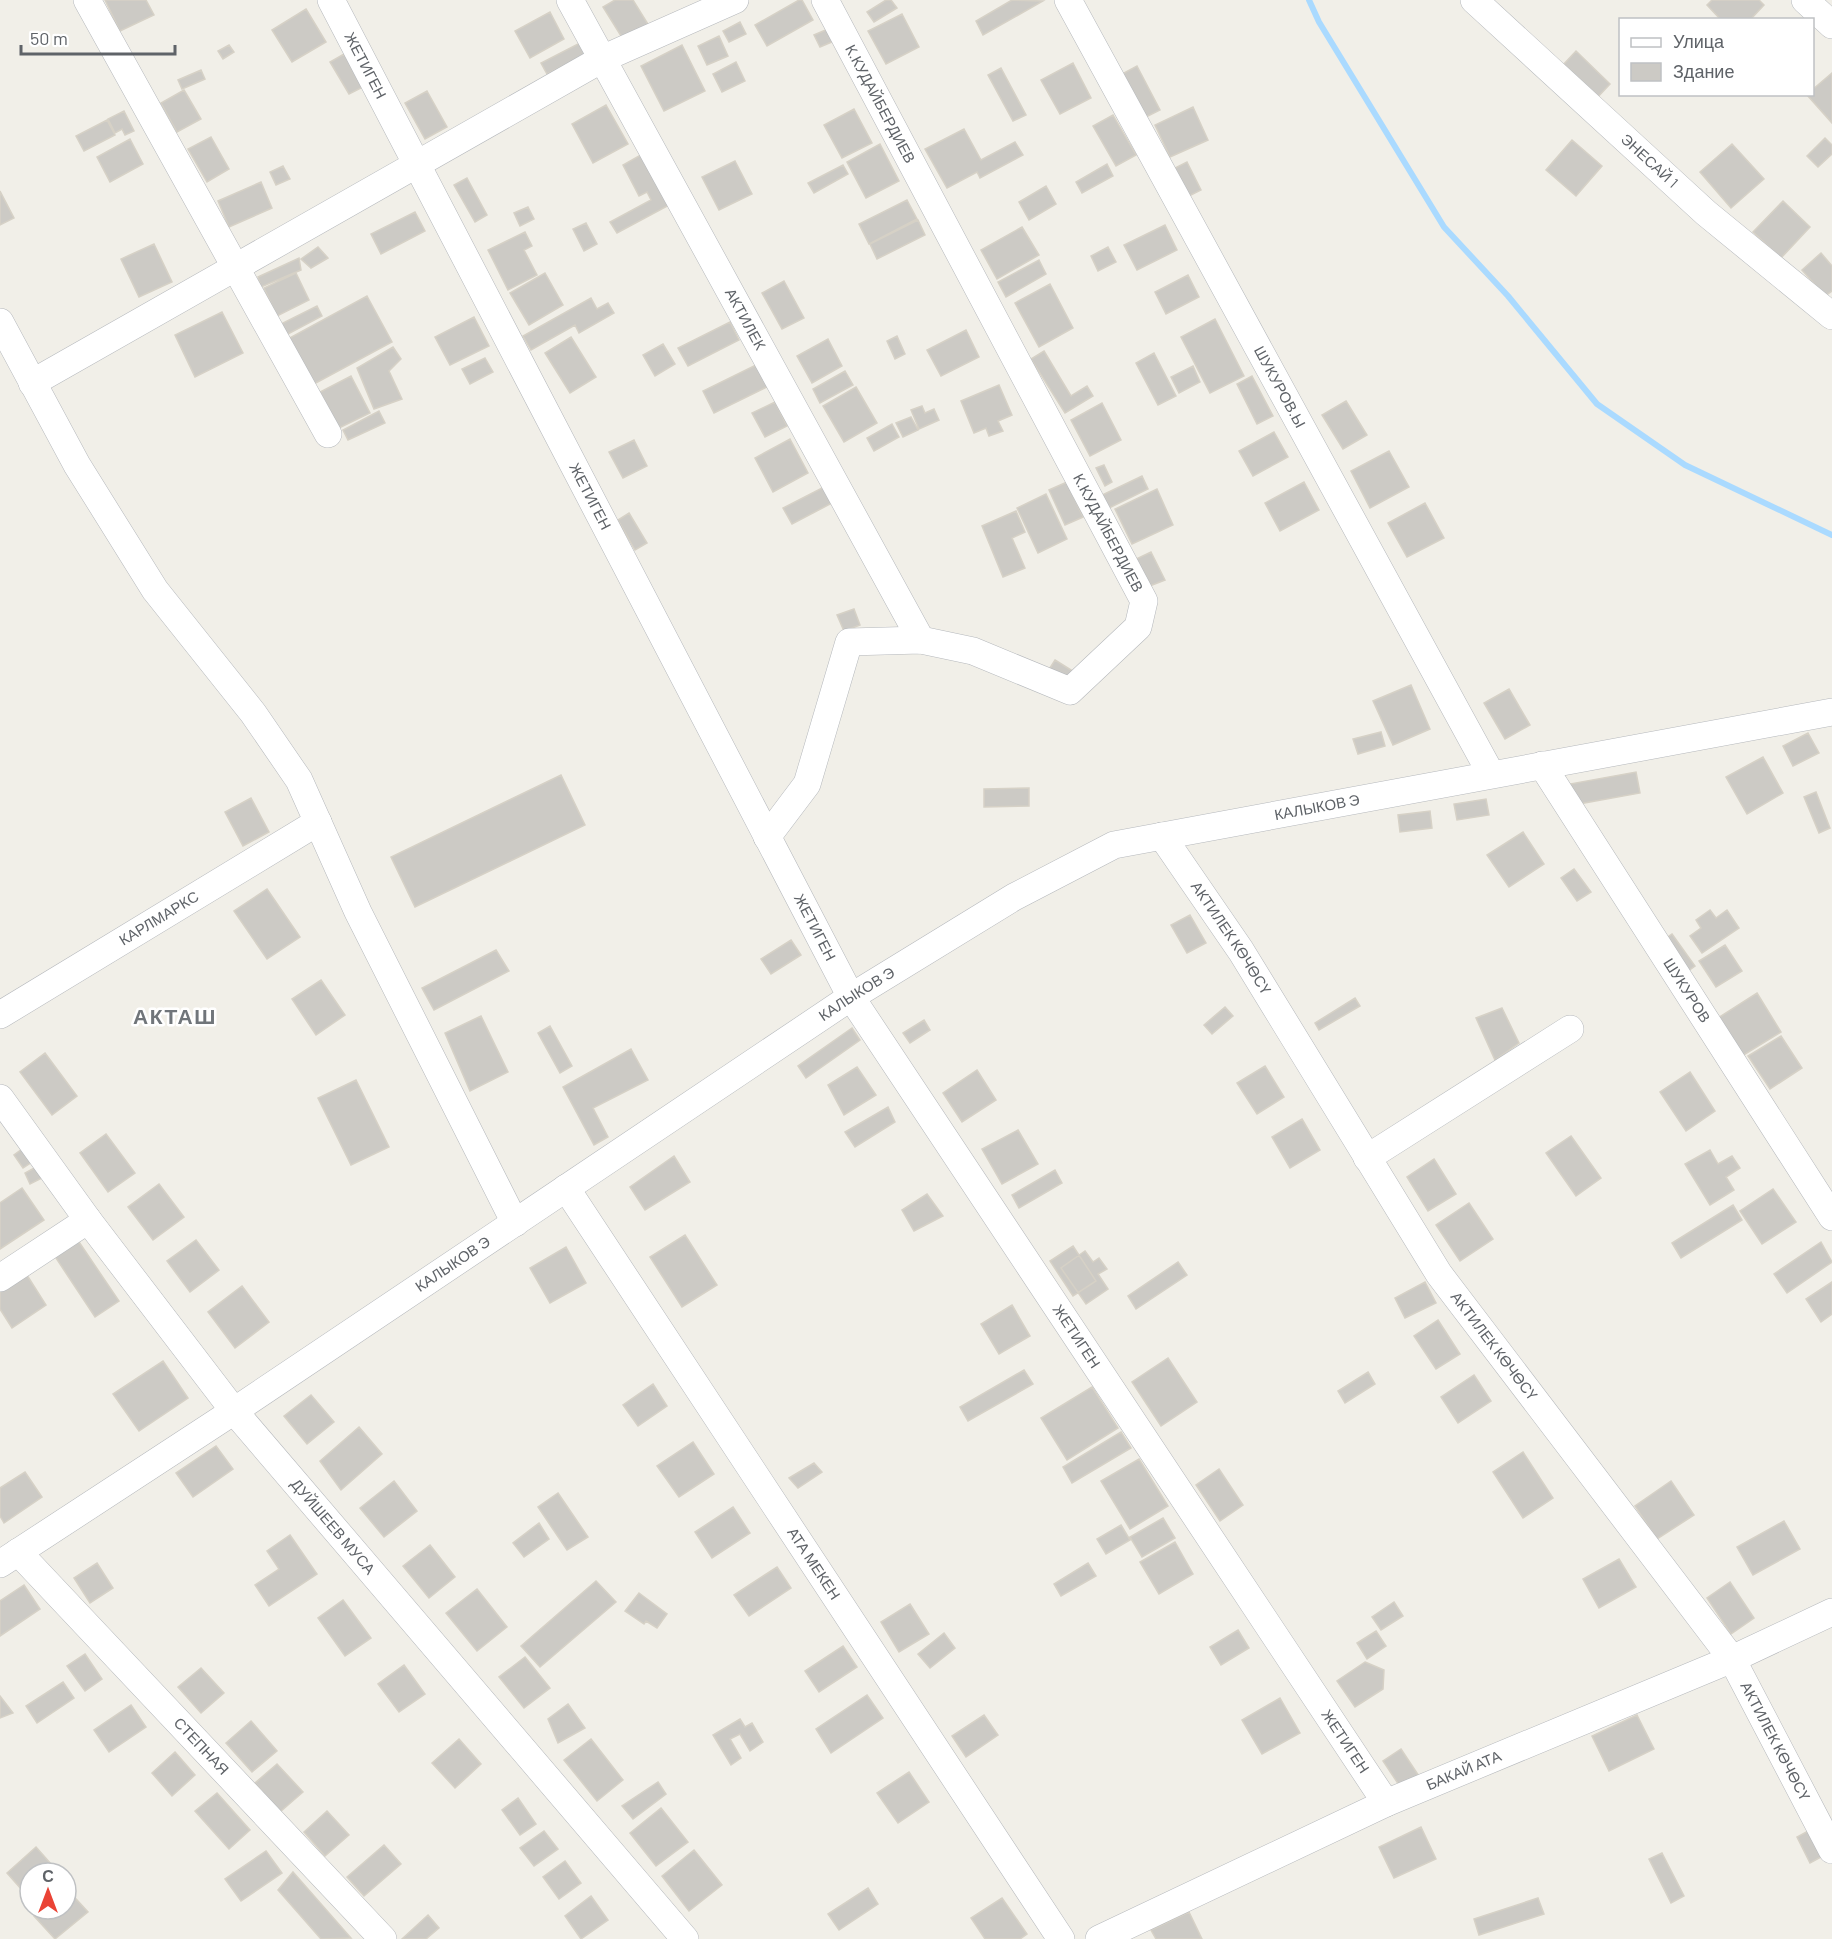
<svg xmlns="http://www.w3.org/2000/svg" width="1832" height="1939" viewBox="0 0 1832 1939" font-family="Barlow,sans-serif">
  <rect width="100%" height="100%" fill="#f1efe8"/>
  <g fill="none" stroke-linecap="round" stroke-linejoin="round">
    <path stroke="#aadaff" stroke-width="6" d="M1309,0L1319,22L1444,227L1508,296L1597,404L1685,465L1832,535"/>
  </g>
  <path fill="#cccac5" stroke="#d6d1c6" stroke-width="1.5" d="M105,0H146L154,15L120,31Z
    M615,0H633L651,29L626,44L603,7Z
    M799,0H802L813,20L767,46L755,25Z
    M886,0H891L897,8L874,22L867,12Z
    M1012,0L1043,1L983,35L976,21Z
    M1712,0H1759L1764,5L1750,20H1721L1707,5Z
    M306,9L326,42L292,62L272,30Z
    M550,12L564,39L530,58L515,31Z
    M902,14L919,47L886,64L868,31Z
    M740,22L746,34L729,42L723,31Z
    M828,29L834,41L820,47L814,35Z
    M719,36L728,56L707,65L698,46Z
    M580,43L586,54L547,74L541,63Z
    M229,45L234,52L223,59L218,51Z
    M682,45L705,91L664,111L641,66Z
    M1576,51L1610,84L1596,99L1562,66Z
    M344,54L363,87L349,94L330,62Z
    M736,62L745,81L722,92L713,74Z
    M1073,63L1091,98L1060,114L1041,80Z
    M1137,66L1160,110L1144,118L1122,74Z
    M1001,68L1026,115L1013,121L988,75Z
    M201,70L205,79L182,89L178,80Z
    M1832,73V123L1807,95L1812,94V90Z
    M184,90L201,119L177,132L161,103Z
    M427,91L447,127L425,139L405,103Z
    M606,105L628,144L593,163L572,124Z
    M1193,107L1208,140L1170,157L1155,125Z
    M854,109L872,143L842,158L824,125Z
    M124,111L134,131L125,135L122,129L115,133L108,119Z
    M1113,115L1136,155L1116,166L1093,126Z
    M107,120L115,135L84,151L76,136Z
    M964,129L981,160L1015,142L1023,155L980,178L977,172L947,188L925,149Z
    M211,137L229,169L207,182L188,149Z
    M1825,138L1832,145V154L1818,167L1807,156Z
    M130,139L143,164L110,182L97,157Z
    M1572,140L1602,166L1576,196L1546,170Z
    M880,144L899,181L866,198L847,162Z
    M1732,144L1764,179L1731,208L1700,172Z
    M646,152L673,203L617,233L610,222L651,200L647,192L639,196L623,165Z
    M735,161L752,194L719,210L702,177Z
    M1187,162L1201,190L1189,196L1175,168Z
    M1107,164L1113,176L1082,193L1076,182Z
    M843,165L848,174L814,193L808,183Z
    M283,166L290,179L276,185L270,172Z
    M467,178L487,215L475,222L454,185Z
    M261,182L272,208L229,227L218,201Z
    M1046,186L1056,204L1029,220L1019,202Z
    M0,191L14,218L0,225Z
    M907,200L917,219L869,244L859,224Z
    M1783,201L1810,227L1781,258L1753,232Z
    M528,207L534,219L520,226L514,213Z
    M415,212L425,231L381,254L371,234Z
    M918,220L925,235L877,259L870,244Z
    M586,223L597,244L584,251L573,229Z
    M1165,225L1177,250L1137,270L1124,245Z
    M1022,227L1039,255L997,279L981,250Z
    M525,232L532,246L524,250L537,275L508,290L488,250Z
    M154,244L172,282L139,297L121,259Z
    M318,247L328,258L311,268L301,259Z
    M1108,247L1116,262L1098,271L1091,256Z
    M1821,253L1832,266V291L1825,296L1802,270Z
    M299,258L301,270L261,287L258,277Z
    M1039,260L1046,274L1006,297L998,282Z
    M296,273L309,300L277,316L264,288Z
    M545,273L563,305L529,325L510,293Z
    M1188,275L1199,297L1166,314L1155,292Z
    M784,281L804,318L782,329L762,293Z
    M1050,284L1073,328L1039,347L1015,303Z
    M367,296L392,342L314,384L286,340Z
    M591,298L597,309L608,303L614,313L579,333L575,325L531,350L523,336Z
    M317,306L322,316L286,335L279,325Z
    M222,312L243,353L195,377L175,335Z
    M474,317L489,346L450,365L435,337Z
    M1215,319L1244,376L1210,393L1181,337Z
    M730,322L739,340L688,366L678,348Z
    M966,330L979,357L941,376L927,350Z
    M897,336L905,354L895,359L887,341Z
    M571,337L596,377L570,393L545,353Z
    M828,339L842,366L812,383L797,356Z
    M663,344L675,364L655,376L643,355Z
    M393,347L401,359L389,371L402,399L374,409L357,368Z
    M1044,351L1071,396L1087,386L1093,396L1065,413L1031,359Z
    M1154,353L1176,396L1158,405L1136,363Z
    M485,358L493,372L470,384L462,369Z
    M758,364L769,386L714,413L703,391Z
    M1193,366L1200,382L1179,393L1171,377Z
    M845,371L853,385L820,403L813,389Z
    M351,376L370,413L339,428L320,392Z
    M1252,376L1273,416L1257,424L1237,384Z
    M999,385L1012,415L998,421L1003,431L989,436L986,428L974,433L961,401Z
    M856,387L877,423L844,442L823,406Z
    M1346,401L1367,435L1343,449L1322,415Z
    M775,402L787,426L765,437L752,413Z
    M1102,403L1121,440L1090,456L1071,420Z
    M922,406L925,413L934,409L939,420L919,429L911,410Z
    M379,411L385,423L348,440L343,430Z
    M911,417L918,430L903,437L896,423Z
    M892,424L899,437L874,451L867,438Z
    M1274,432L1288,457L1253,476L1239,451Z
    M790,439L808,473L773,492L755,458Z
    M634,440L647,466L623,478L609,452Z
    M1389,451L1409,487L1370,508L1351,471Z
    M1104,465L1112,482L1105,486L1096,468Z
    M1142,476L1148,489L1107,509L1100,496Z
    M1067,482L1083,517L1065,525L1049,490Z
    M1304,482L1319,510L1280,531L1265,503Z
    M824,487L832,503L792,524L783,508Z
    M1157,489L1173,525L1132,544L1115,509Z
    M1046,494L1067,539L1038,553L1017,508Z
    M1425,503L1444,538L1407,557L1388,523Z
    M1016,511L1025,532L1012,538L1025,568L1003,577L982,526Z
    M629,513L647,543L635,550L618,520Z
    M1151,552L1165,580L1147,587L1134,560Z
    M854,609L860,625L844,631L837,615Z
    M1055,660L1079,675L1071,686L1048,671Z
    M1411,685L1430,729L1393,745L1373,701Z
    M1509,689L1530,725L1505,739L1484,703Z
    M1381,732L1385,746L1358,754L1353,739Z
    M1808,733L1819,753L1793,766L1783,746Z
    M1763,757L1783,793L1747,814L1726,777Z
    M1636,772L1640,793L1573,805L1570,784Z
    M561,775L585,825L415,907L391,857Z
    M1029,788V806L984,807V789Z
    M1816,792L1830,828L1819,833L1804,797Z
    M251,798L269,832L243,846L225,812Z
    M1486,799L1489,815L1457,820L1454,804Z
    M1430,811L1432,828L1400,832L1398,815Z
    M1523,832L1544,864L1509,887L1487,855Z
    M1574,869L1591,892L1577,901L1561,878Z
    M267,889L300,937L267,959L234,911Z
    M1710,910L1716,918L1727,910L1739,928L1702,953L1690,936L1701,928L1696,920Z
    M1190,915L1206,943L1187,953L1171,925Z
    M1672,934L1695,966L1684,974L1662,941Z
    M791,940L801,955L771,974L761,959Z
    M1725,945L1742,971L1716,987L1699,961Z
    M496,950L509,971L434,1010L422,988Z
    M321,980L345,1015L316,1035L292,999Z
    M1757,993L1781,1032L1742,1056L1718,1018Z
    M1355,998L1360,1006L1319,1030L1315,1023Z
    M1225,1007L1233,1016L1212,1034L1204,1025Z
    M1502,1008L1519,1043L1495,1060L1476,1018Z
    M481,1016L508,1072L470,1091L445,1033Z
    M924,1020L930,1030L910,1043L903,1033Z
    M550,1026L572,1066L560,1073L538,1033Z
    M852,1028L860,1040L806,1078L798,1066Z
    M1781,1036L1802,1068L1770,1089L1748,1056Z
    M631,1049L648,1080L593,1108L608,1137L594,1145L563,1087Z
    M45,1053L77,1096L52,1115L20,1072Z
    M1265,1066L1284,1097L1257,1114L1237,1083Z
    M857,1067L876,1095L844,1115L828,1085Z
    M977,1070L996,1100L962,1122L943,1093Z
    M1690,1072L1715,1111L1686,1131L1660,1092Z
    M356,1080L389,1147L351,1165L318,1098Z
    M888,1107L895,1122L855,1147L845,1132Z
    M1302,1119L1320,1150L1290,1168L1272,1137Z
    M1018,1130L1038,1164L1002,1184L982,1149Z
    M106,1134L135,1173L108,1192L80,1153Z
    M1571,1136L1601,1178L1576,1196L1546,1153Z
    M22,1149L32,1162L23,1168L14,1155Z
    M1710,1150L1718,1164L1732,1156L1740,1168L1726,1177L1734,1190L1710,1205L1685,1164Z
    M674,1156L690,1182L645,1210L630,1187Z
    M1434,1159L1456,1194L1428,1211L1407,1177Z
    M36,1167L42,1178L30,1184L25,1173Z
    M1055,1170L1062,1183L1019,1208L1012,1195Z
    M159,1184L184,1217L153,1240L128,1207Z
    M22,1188L44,1220L0,1249V1203Z
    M1773,1189L1796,1222L1762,1244L1740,1211Z
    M927,1194L943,1216L914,1231L902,1210Z
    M1469,1203L1493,1239L1460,1261L1436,1225Z
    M1733,1205L1742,1220L1681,1258L1672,1243Z
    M685,1235L717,1285L682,1307L650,1257Z
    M77,1239L119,1301L95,1317L54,1255Z
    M196,1240L219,1270L190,1292L167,1261Z
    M1821,1242L1832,1262L1787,1293L1774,1274Z
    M1073,1246L1096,1281L1073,1296L1050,1261Z
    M566,1247L586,1283L550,1303L530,1268Z
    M1085,1251L1093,1262L1099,1258L1107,1269L1098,1274L1108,1289L1086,1304L1061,1268Z
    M1178,1262L1187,1275L1136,1309L1128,1296Z
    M25,1272L46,1305L12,1328L0,1309V1289Z
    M1425,1282L1436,1303L1405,1318L1395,1298Z
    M1832,1282V1314L1821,1322L1806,1299Z
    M242,1286L269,1322L235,1348L208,1312Z
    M1012,1305L1030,1336L999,1354L981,1324Z
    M1438,1320L1460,1354L1436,1369L1414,1336Z
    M1168,1358L1197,1402L1161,1426L1132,1382Z
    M163,1361L188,1398L139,1431L113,1394Z
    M1024,1370L1033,1384L968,1421L960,1407Z
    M1368,1372L1375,1384L1345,1403L1338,1391Z
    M1474,1375L1491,1401L1458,1423L1441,1397Z
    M653,1384L667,1406L638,1426L623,1405Z
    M1092,1387L1118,1428L1067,1460L1041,1418Z
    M311,1395L334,1422L307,1444L284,1416Z
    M359,1427L382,1454L341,1490L320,1461Z
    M1121,1432L1131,1448L1072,1483L1063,1467Z
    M693,1442L714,1474L679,1497L657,1466Z
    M216,1446L233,1469L193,1497L176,1473Z
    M1523,1452L1553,1498L1523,1518L1493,1472Z
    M1139,1459L1168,1506L1130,1529L1101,1481Z
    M814,1463L822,1472L798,1488L789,1478Z
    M1219,1469L1243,1505L1220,1521L1196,1485Z
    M25,1472L42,1497L4,1523L0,1516V1488Z
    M394,1481L417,1511L384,1537L360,1508Z
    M1671,1481L1694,1515L1657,1539L1635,1506Z
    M558,1493L588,1537L567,1550L538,1507Z
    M733,1507L750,1533L712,1558L695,1532Z
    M1163,1518L1175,1538L1142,1557L1130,1537Z
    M1784,1521L1800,1549L1753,1575L1737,1547Z
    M539,1523L549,1539L524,1557L513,1543Z
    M1121,1525L1130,1540L1106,1554L1097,1539Z
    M290,1535L317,1574L269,1606L255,1585L279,1569L267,1551Z
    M1175,1542L1193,1574L1159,1594L1140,1562Z
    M430,1545L455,1577L429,1598L403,1566Z
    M1619,1559L1636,1587L1599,1608L1583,1579Z
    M97,1563L113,1588L90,1603L74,1578Z
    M1088,1563L1096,1576L1061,1596L1054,1584Z
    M777,1567L791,1588L749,1616L734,1595Z
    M596,1581L616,1602L540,1667L521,1646Z
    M1730,1582L1754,1618L1731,1634L1707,1598Z
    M24,1585L40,1609L0,1636V1601Z
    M477,1589L507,1627L477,1651L446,1613Z
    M639,1593L667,1614L657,1628L646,1621L644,1624L625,1611Z
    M343,1600L371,1638L345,1656L318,1618Z
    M1394,1602L1403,1616L1381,1630L1372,1617Z
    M910,1604L929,1634L899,1652L881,1622Z
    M1238,1630L1249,1648L1221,1665L1210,1647Z
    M1376,1631L1386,1646L1367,1659L1357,1643Z
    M944,1633L955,1648L930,1668L918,1654Z
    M843,1646L857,1667L819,1692L805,1671Z
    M85,1654L102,1679L85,1691L67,1666Z
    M525,1657L550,1688L524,1708L499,1677Z
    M1365,1662L1384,1670L1383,1689L1355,1707L1337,1681Z
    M404,1665L425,1694L399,1712L378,1684Z
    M201,1668L224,1693L201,1713L178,1687Z
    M63,1682L74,1698L37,1723L26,1706Z
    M867,1695L883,1718L831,1753L816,1729Z
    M0,1696L13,1713L0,1718Z
    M1280,1698L1300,1733L1262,1754L1242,1720Z
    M568,1704L585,1728L558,1743L548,1719Z
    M131,1705L146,1727L109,1752L94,1730Z
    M984,1715L998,1735L966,1757L952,1736Z
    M1637,1715L1654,1749L1609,1771L1592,1736Z
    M740,1719L745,1727L752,1723L763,1742L750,1751L740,1734L730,1739L741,1758L731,1765L713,1735Z
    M251,1721L277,1751L252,1772L226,1743Z
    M459,1739L481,1764L455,1788L432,1763Z
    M591,1739L623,1780L597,1801L564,1760Z
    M1401,1749L1419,1776L1401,1788L1383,1761Z
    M175,1752L195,1775L172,1796L152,1773Z
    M277,1764L303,1792L280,1812L255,1783Z
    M909,1772L929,1802L898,1823L877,1793Z
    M658,1782L666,1794L633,1819L622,1806Z
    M217,1793L250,1830L229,1849L195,1811Z
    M518,1798L536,1824L520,1835L502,1810Z
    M661,1808L688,1842L656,1866L630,1833Z
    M327,1811L349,1835L325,1856L304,1832Z
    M1421,1827L1436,1859L1394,1878L1379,1847Z
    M1810,1830L1823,1856L1810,1863L1797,1837Z
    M544,1831L558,1849L534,1866L520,1848Z
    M384,1845L401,1864L364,1896L347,1877Z
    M36,1847L59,1873H30V1899L7,1873Z
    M694,1850L722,1885L689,1911L662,1876Z
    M266,1851L282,1873L241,1901L225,1879Z
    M1662,1853L1684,1896L1671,1903L1649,1859Z
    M565,1861L581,1883L559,1899L543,1877Z
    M293,1872L351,1938L321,1939L278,1890Z
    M66,1888L88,1912L55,1939L34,1916L42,1909H66Z
    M868,1888L878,1904L839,1930L828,1914Z
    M591,1896L608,1920L581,1939L565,1916Z
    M1002,1898L1027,1934L1020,1939H985L971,1918Z
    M1538,1898L1544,1914L1479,1935L1474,1919Z
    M1189,1912L1202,1939H1156L1151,1930Z
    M428,1915L439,1928L426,1939H402Z"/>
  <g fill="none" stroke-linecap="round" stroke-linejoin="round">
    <defs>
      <g id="minor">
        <path d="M87,0L328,434"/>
        <path id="s1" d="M331,0L851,997L1386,1803"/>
        <path id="s2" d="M570,0L921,640"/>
        <path id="s3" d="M1068,0L1491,774"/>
        <path id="s4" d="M1474,0L1706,213L1832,316"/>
        <path d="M1805,0L1832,25"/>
        <path d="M0,322L77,465L155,590L253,713L299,780L358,912L515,1223"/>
        <path d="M32,383L602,59L735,0"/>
        <path id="s5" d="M1542,765L1832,1217"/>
        <path id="s6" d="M1162,836L1241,951L1439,1274L1732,1659L1832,1850"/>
        <path d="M767,837L807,784L849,642L921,640L973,651L1070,691L1138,627L1144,601L825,0"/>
        <path id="s7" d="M0,1015L318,822"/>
        <path id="s8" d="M0,1098L88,1220L234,1411L685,1939"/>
        <path d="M1367,1158L1570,1029"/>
        <path id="s9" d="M566,1188L1061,1939"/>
        <path d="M0,1278L88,1220"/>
        <path id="s10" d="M18,1552L383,1939"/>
        <path id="s11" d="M0,1564L234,1411L851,997L1014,897L1114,845L1832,712"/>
        <path id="s12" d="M1099,1939L1386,1803L1732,1659L1832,1612"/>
      </g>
    </defs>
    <use href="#minor" stroke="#b5b8bc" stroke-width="28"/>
    <use href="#minor" stroke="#fff" stroke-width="27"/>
  </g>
  <g text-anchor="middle" stroke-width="5" stroke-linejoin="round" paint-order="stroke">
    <g font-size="15" fill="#5f6368" stroke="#fff">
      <text dy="5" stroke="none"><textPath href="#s1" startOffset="74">ЖЕТИГЕН</textPath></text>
      <text transform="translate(880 104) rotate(62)" y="5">К.КУДАЙБЕРДИЕВ</text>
      <text dy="5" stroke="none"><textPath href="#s4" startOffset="238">ЭНЕСАЙ 1</textPath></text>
      <text dy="5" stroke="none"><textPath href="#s2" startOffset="364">АКТИЛЕК</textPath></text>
      <text dy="5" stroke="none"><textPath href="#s3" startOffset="441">ШУКУРОВ.Ы</textPath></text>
      <text dy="5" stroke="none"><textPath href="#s1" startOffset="560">ЖЕТИГЕН</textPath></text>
      <text transform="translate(1108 533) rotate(62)" y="5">К.КУДАЙБЕРДИЕВ</text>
      <text dy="5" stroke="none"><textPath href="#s11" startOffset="1533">КАЛЫКОВ Э</textPath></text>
      <text dy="5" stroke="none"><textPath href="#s7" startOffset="186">КАРЛМАРКС</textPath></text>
      <text dy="5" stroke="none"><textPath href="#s1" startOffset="1046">ЖЕТИГЕН</textPath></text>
      <text dy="5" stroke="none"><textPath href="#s6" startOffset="123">АКТИЛЕК КӨЧӨСҮ</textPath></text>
      <text dy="5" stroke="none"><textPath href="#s5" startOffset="268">ШУКУРОВ</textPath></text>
      <text dy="5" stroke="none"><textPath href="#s11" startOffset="1029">КАЛЫКОВ Э</textPath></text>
      <text dy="5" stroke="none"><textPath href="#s11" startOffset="543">КАЛЫКОВ Э</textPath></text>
      <text dy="5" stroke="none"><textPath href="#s1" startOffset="1532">ЖЕТИГЕН</textPath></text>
      <text dy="5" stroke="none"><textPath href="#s6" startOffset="609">АКТИЛЕК КӨЧӨСҮ</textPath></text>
      <text dy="5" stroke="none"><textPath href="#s8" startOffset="543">ДУЙШЕЕВ МУСА</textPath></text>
      <text dy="5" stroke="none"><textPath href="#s9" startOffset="450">АТА МЕКЕН</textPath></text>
      <text dy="5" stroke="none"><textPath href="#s1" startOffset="2018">ЖЕТИГЕН</textPath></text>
      <text dy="5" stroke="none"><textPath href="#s6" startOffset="1095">АКТИЛЕК КӨЧӨСҮ</textPath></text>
      <text dy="5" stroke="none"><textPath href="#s10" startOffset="267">СТЕПНАЯ</textPath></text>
      <text dy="5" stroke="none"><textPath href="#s12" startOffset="402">БАКАЙ АТА</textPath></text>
    </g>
    <g font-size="21" font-weight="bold" letter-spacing="1.5" fill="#70757a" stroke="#fff">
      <text x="175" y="1024">АКТАШ</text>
    </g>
  </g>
  <rect x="1619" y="18" width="195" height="78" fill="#ffffff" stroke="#bfc1c3" stroke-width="1.5"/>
  <rect x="1631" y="38" width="30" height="9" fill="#ffffff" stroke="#bfc1c3" stroke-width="1.5"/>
  <text x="1673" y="48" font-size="18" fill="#5f6368">Улица</text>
  <rect x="1631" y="63" width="30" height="18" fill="#cccac5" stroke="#bfc1c3" stroke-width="1.5"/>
  <text x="1673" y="78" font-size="18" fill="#5f6368">Здание</text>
  <g transform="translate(48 1891)"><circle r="28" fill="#ffffff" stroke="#bfc1c3" stroke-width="1.5"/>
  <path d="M0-4.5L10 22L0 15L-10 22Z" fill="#ea4335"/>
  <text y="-9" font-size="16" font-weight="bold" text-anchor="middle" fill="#5f6368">С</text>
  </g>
  <path d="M21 45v9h154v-9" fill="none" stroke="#5f6368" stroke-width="3"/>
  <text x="30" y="45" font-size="18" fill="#5f6368" stroke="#ffffff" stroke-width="4.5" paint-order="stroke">50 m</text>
</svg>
